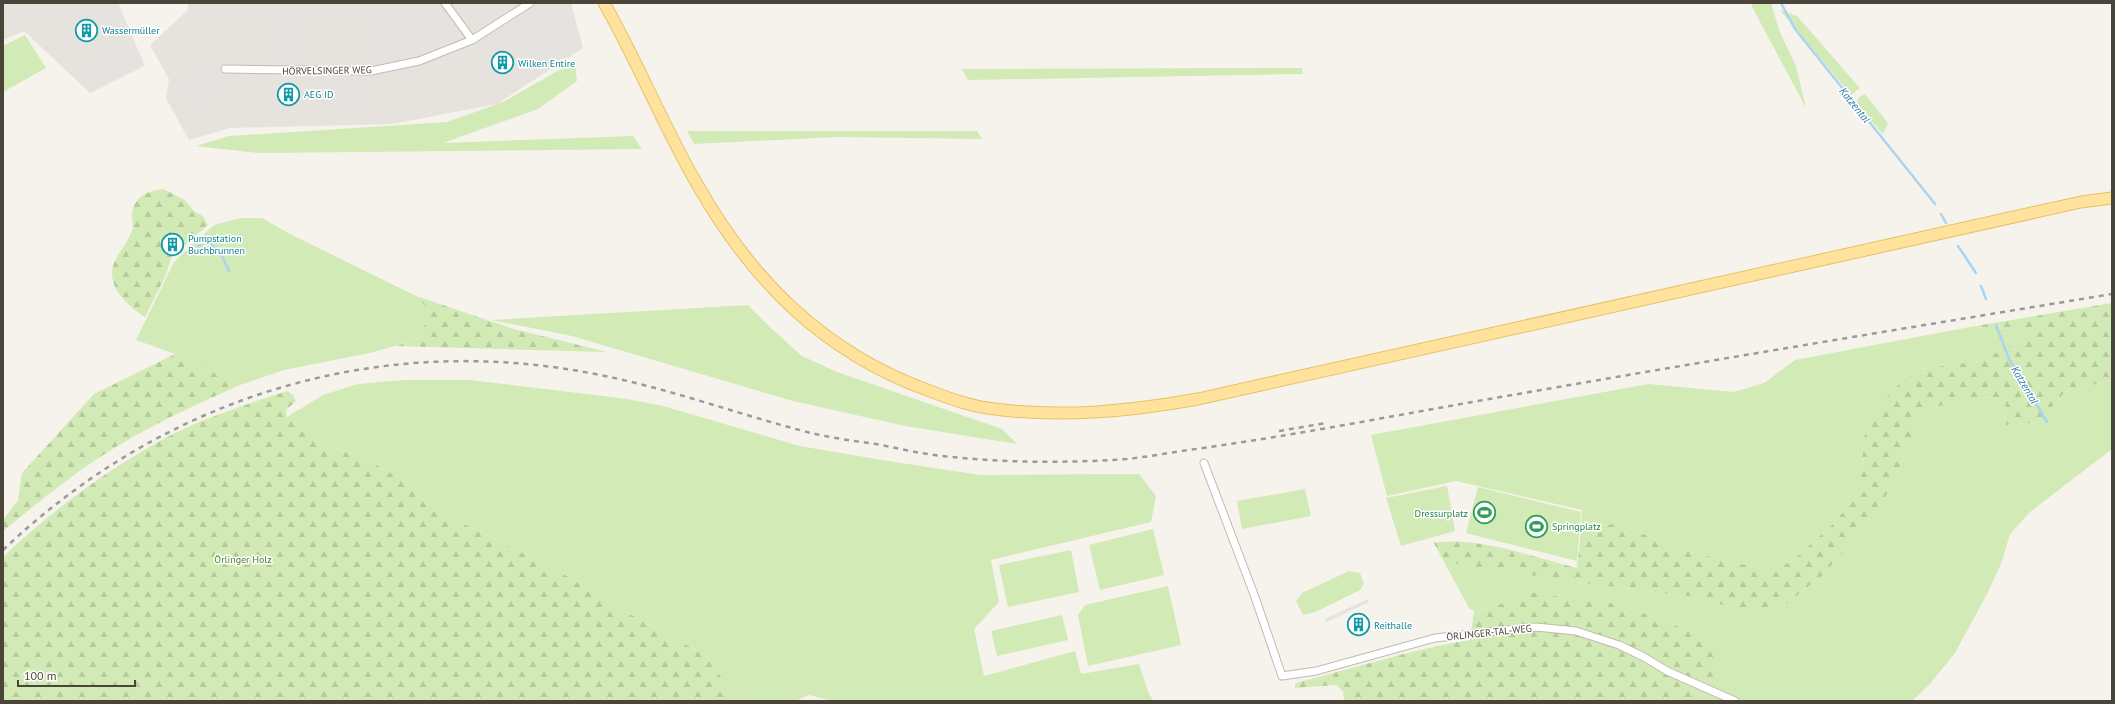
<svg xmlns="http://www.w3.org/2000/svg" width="2115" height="704" viewBox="0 0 2115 704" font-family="'PT Sans',sans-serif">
  <defs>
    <pattern id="forest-firs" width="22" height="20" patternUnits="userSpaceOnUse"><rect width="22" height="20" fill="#d2eab5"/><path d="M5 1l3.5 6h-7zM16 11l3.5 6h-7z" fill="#b6ca9c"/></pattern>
  </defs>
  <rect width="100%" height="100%" fill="#f6f3ec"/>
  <path fill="#e6e2dd" d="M3,3H118L145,66L90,93L24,31L3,40Z
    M188,3H571L583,48L497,104L392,124L230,128L189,140L166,98L169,79L150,45L187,11Z"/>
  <path fill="#d2eab5" d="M1758,3H1771L1779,30L1796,66L1806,108L1751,5Z
    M1780,10L1797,16L1860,88L1851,95Z
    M25,35L46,68L3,92V46Z
    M575,61L577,81L538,109L443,143L633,136L642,149L259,153L196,146L229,136L447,122L503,102Z
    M1302,68L1303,74L968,80L962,69Z
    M1865,94L1888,123L1883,134L1856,104L1858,98Z
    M687,131H977L982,139L838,137L694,144Z
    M241,218H262L290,234L416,296L428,309L422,338L370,353L284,370L240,385L175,354L136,340L174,262L214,225Z
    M748,305L772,329L802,356L837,372L1002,429L1017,444L905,426L793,401L572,336L491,320Z
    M1970,327L2041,330L1981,361L1920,369L1863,440L1862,472L1855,498L1833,524L1790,563L1761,569L1679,549L1617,523L1581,531L1582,510L1456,481L1387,496L1371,435L1648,384L1734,392L1764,383L1795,360Z
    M404,380H470L627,399L663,406L800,446L882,460L980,475L1139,474L1156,496L1151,522L991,560L999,602L974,629L984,676L1075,651L1081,674L1139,664L1149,694L1154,701H833L809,695L795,701H739L705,655L613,605L559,571L448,516L428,504L401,479L372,462L330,446L287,417L323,395L358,384Z
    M2112,380V449L2030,512L2010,534L2001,564L1987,594L1955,653L1930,684L1912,701H1703L1713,676L1698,634L1626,607L1596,599L1560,597L1532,592L1498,605L1474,611L1469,608L1444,562L1575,582L1695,597L1749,613L1787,603L1824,574L1864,526L1892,487L1905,453L1916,437L1912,426L1921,411L1973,397L2005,398L2006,425L2038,422L2065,392Z
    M1447,486L1455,531L1401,546L1386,498Z
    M1478,487L1581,512L1577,561L1466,533Z
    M1305,489L1311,516L1242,529L1237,501Z
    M1153,529L1164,575L1100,590L1089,545Z
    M1071,550L1079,592L1008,607L999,565Z
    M1349,571L1360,573L1364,584L1360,590L1313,613L1303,615L1296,601L1302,593Z
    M1168,586L1181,645L1088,666L1078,615L1085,605Z
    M1062,615L1068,640L997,656L991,631Z"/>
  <path fill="url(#forest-firs)" d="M163,189L185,200L195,212L203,216L208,225L185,245H179L173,252L166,275L145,317C128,306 105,286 114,263C118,253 127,244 132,231C134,226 132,221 132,216C133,197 147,191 163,189Z
    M416,296L514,329L607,352L396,346L422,338L428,309Z
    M2112,303V380L2065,392L2038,422L2006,425L2005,398L1973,397L1921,411L1912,426L1916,437L1905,453L1892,487L1864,526L1824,574L1787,603L1749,613L1695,597L1575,582L1444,562L1434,543C1478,536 1533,557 1577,568L1581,531L1617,523L1679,549L1761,569L1790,563L1833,524L1855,498L1862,472L1863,440L1874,411L1895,388L1920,369L1981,361L2040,330L1970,327Z
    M175,354L240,385C202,402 164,419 128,440C83,465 43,499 3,531V520L18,500L22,473L94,394Z
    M287,391L293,395L296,401L286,410L287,417L330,446L372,462L401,479L428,504L448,516L559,571L613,605L705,655L739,701H3V557C51,511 107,470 165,438C203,418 247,404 287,391Z
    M1532,592L1560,597L1596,599L1626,607L1698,634L1718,651L1713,676L1703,701H1344L1343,691L1336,685L1295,688V684L1299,682C1356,668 1412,649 1470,640L1474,611L1498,605Z"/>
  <path fill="#e5e3e0" d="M414,3H442L460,27L459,33L420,48L412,34L409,23Z
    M552,7L572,40L528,69L509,34Z
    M300,28V59L280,60V29Z
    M371,30H403V38L410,39L409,55L372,60Z
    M128,49L138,67L94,86L87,68Z
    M213,75L221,88L203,97L201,94L194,99L189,91L195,88L192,83L206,77Z
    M362,81L364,110L318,109V103H325V82Z
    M1368,599L1369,602L1327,622L1325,619Z"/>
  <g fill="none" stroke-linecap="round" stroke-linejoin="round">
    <path stroke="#a9d4f2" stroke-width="2.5" d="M1781,3L1795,29L1935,204
      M1941,214L1946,223
      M1958,246L1976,273
      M188,251L195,250L204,241L219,250L229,271
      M1981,286L1986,299
      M1996,325L2009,359L2047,422"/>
    <defs>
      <path id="street" d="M445,3L472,40
        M225,69L371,71L419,61L472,40L530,3
        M1204,463L1255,597L1282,676L1316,671L1435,638L1536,627L1576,631L1619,645L1644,657L1667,671L1735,701"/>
      <path id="primary" d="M604,3C638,62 663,126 697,184C752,281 824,353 930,391C951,399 973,407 995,409C1063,418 1131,411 1198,399L2081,202L2112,198"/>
    </defs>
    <use href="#street" stroke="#c2bbae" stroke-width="9"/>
    <use href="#primary" stroke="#e6c16a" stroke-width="13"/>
    <use href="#street" stroke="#fff" stroke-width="7"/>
    <use href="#primary" stroke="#ffe39c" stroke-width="11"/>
    <path stroke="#9a9a9a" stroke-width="2.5" stroke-dasharray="5 5" stroke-linecap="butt" d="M1279,431L1326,423
      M3,550C165,396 380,330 600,375C671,389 740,415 811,433C832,438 854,441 876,444C901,449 926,455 952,457C1010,463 1069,463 1127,459C1145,457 1163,454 1181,451C1287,437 1391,416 1495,398C1701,362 1906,328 2112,294"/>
  </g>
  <defs>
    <symbol id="building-ring" viewBox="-11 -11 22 22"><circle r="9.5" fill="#fff" stroke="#0f9aa8" stroke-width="1.5"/><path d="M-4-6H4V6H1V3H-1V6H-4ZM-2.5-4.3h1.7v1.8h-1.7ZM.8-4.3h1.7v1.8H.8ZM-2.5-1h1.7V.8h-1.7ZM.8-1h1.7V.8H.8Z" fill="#0f9aa8"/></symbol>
    <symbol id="stadium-ring" viewBox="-11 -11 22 22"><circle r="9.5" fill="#fff" stroke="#2e9e5b" stroke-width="1.5"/><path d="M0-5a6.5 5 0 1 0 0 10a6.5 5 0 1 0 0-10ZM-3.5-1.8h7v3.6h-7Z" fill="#2e9e5b"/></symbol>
  </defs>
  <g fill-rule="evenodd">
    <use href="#building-ring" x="74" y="18" width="25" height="25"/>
    <use href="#building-ring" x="490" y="50" width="25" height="25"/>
    <use href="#building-ring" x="276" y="82" width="25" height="25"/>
    <use href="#building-ring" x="160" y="232" width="25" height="25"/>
    <use href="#stadium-ring" x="1472" y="500" width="25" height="25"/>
    <use href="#stadium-ring" x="1524" y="514" width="25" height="25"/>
    <use href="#building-ring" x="1346" y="612" width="25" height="25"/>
  </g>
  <g text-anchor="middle" stroke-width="3" stroke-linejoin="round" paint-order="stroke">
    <g font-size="10" fill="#0d838f" stroke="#fff" text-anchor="start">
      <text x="102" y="34">Wassermüller</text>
      <text x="518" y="67">Wilken Entire</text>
      <text x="304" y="98">AEG ID</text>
      <text x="188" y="242">Pumpstation<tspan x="188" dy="12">Buchbrunnen</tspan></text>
      <text x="1374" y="629">Reithalle</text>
    </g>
    <g font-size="10" fill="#4b4439" stroke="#fff">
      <text transform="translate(327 70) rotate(-1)" y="4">HÖRVELSINGER WEG</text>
      <text transform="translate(1489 632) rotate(-6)" y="4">ÖRLINGER-TAL-WEG</text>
    </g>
    <g font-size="10" fill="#27864d" stroke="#fff" text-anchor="end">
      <text x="1468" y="517">Dressurplatz</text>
      <text x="1552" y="530" text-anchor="start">Springplatz</text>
    </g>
    <g font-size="10" fill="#4a7f2a" stroke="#fff">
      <text x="243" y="563">Örlinger Holz</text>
    </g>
    <g font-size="11" font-style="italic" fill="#2e7ab2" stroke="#fff">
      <text transform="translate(1855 105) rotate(51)" y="4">Katzental</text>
      <text transform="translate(2025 385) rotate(59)" y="4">Katzental</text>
    </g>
  </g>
  <rect width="2115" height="704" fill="none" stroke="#4b4439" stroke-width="8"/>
  <path d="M18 680v6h117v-6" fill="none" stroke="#4b4439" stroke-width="2"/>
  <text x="24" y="680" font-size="12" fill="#4b4439" stroke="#ffffff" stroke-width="3" paint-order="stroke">100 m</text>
</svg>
